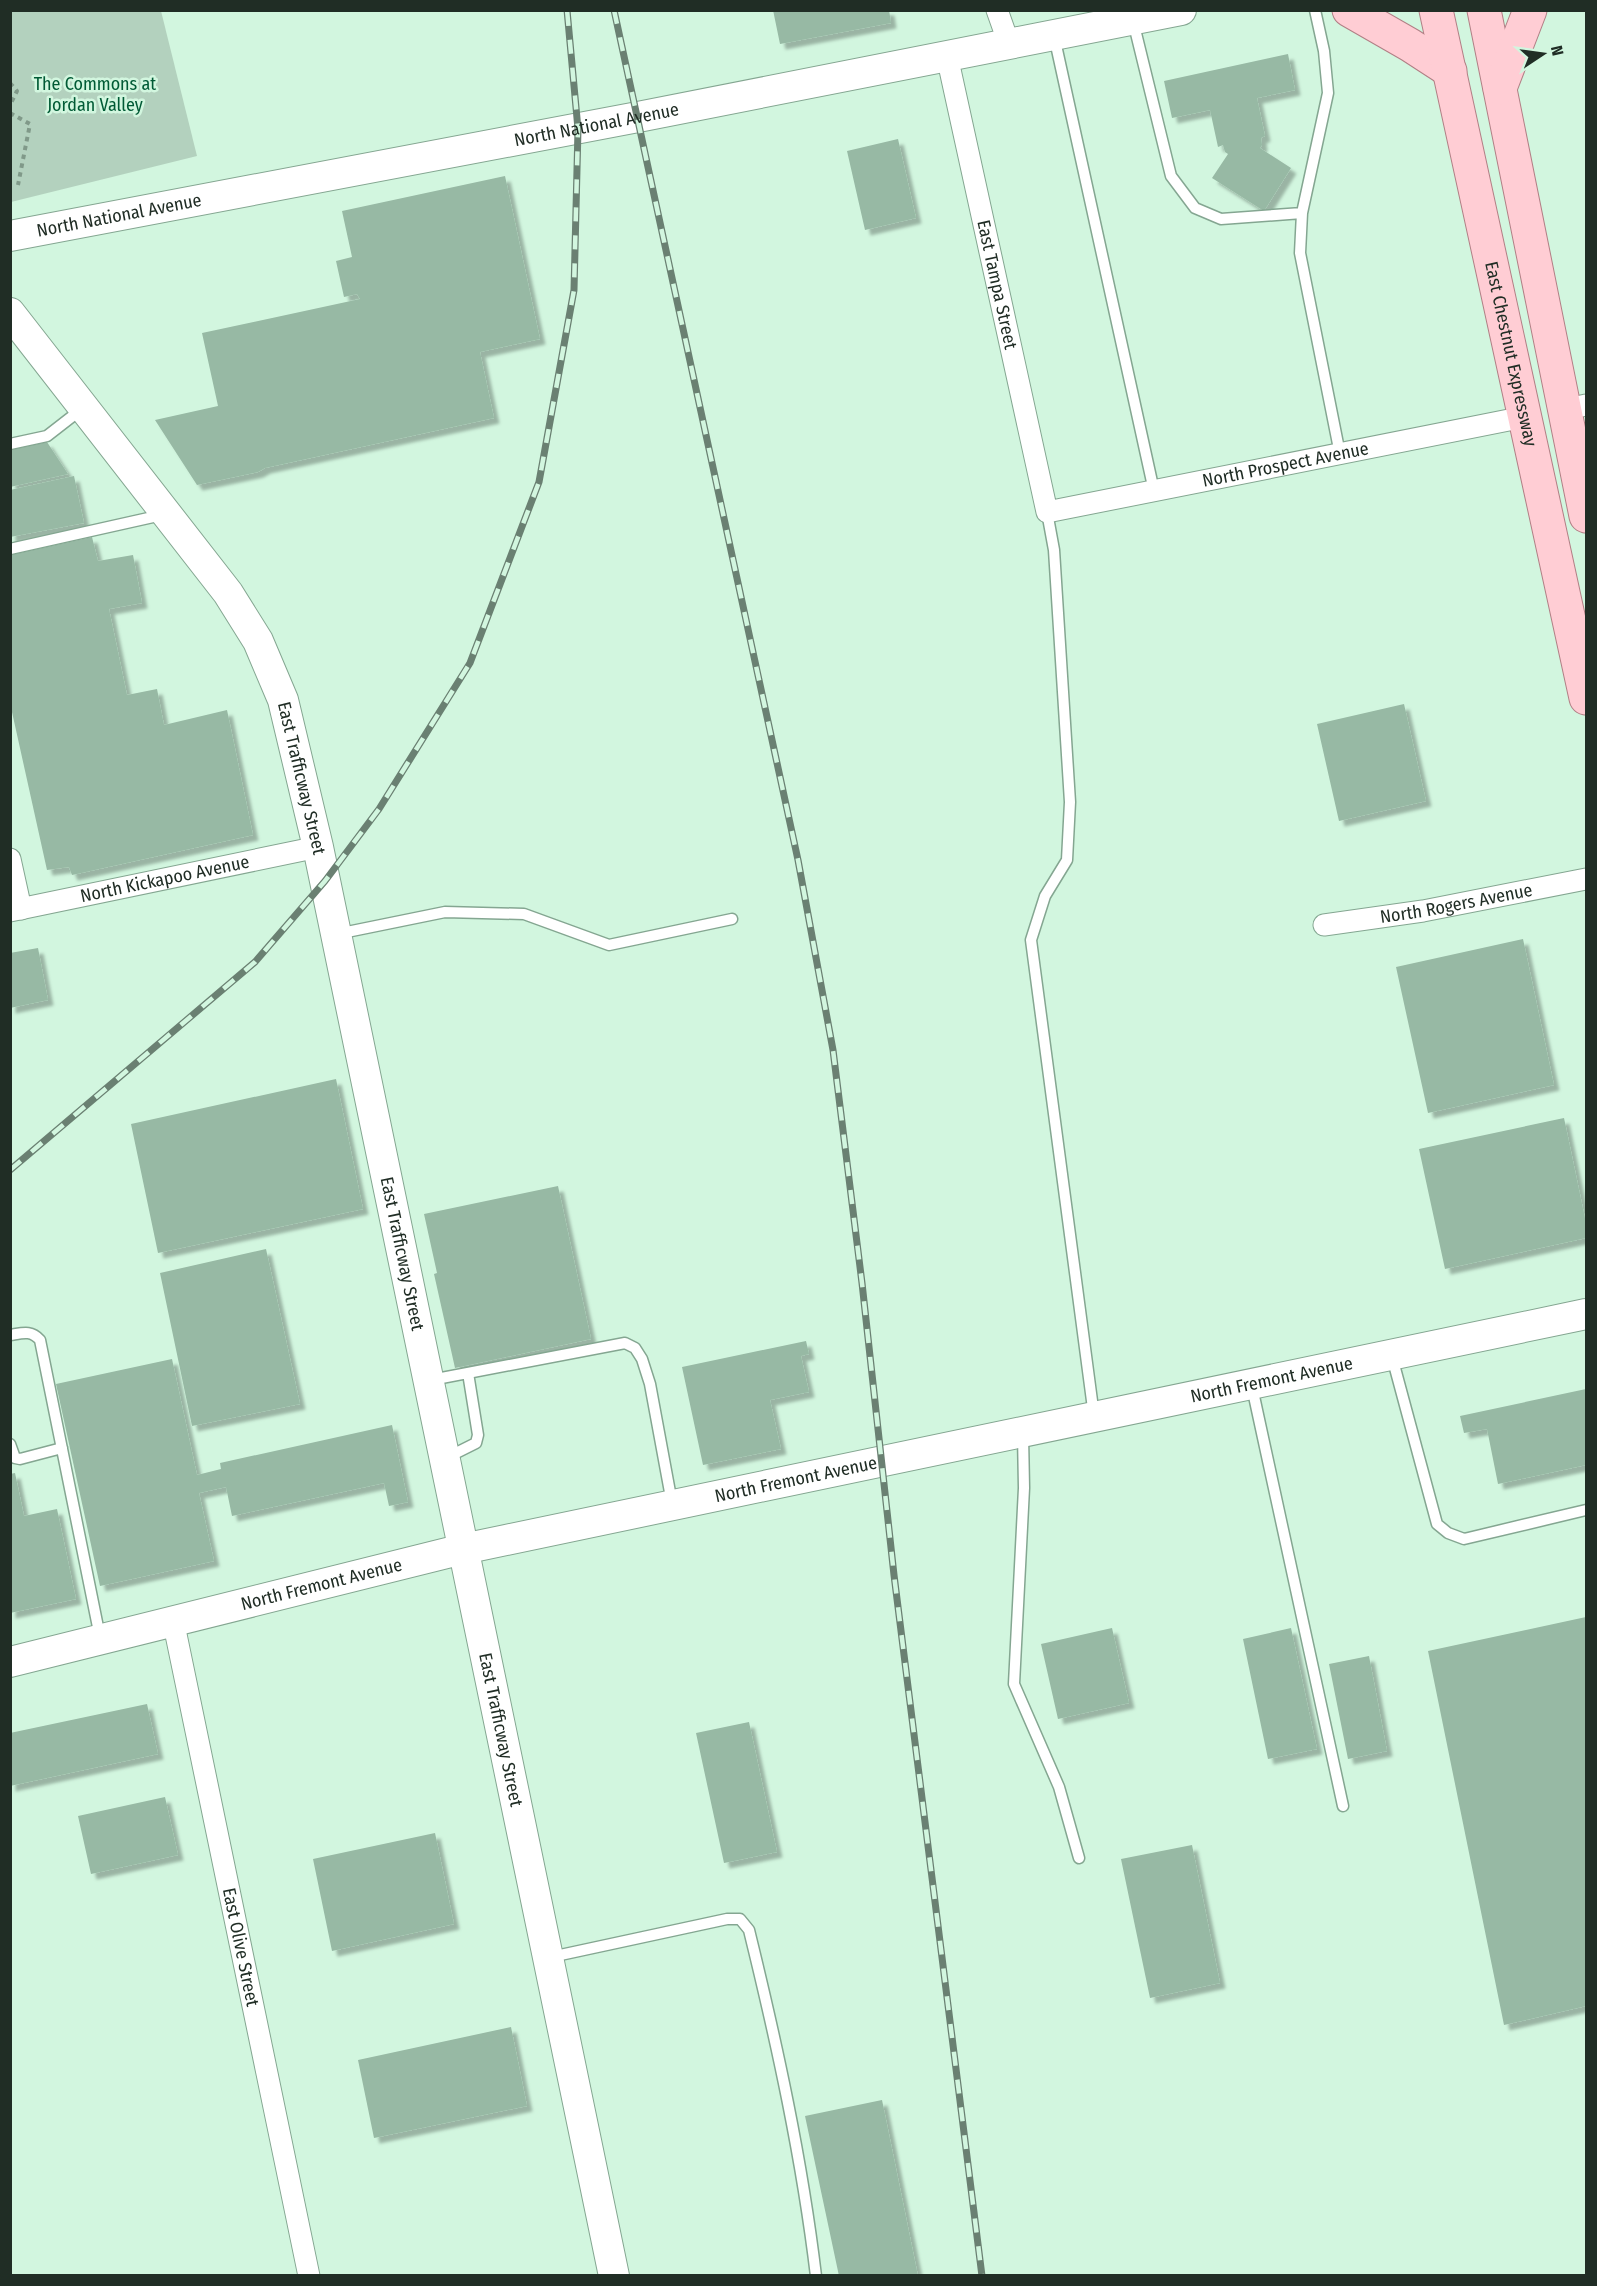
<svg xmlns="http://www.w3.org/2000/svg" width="1597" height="2286" viewBox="0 0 1597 2286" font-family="'Fira Sans Condensed',sans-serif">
  <defs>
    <filter id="shadow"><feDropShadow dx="5.5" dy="5.5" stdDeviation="1.5" flood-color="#0004"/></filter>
  </defs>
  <rect width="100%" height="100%" fill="#d2f6df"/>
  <path fill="#b3d1be" d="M10,11H161L197,156L11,202Z"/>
  <path fill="#97b9a4" filter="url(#shadow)" d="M773,10H889L891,23L780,44Z
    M1288,54L1295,90L1257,98L1265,136L1261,138L1262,145L1260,148L1291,168L1264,211L1212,178L1228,154L1225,152L1223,145L1218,147L1210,110L1172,118L1164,81Z
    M898,139L916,218L865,230L847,151Z
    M505,176L540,339L480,352L494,418L265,468L258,472L197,485L155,420L218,406L202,333L360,299L357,294L344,297L336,261L352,257L342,211Z
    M47,442L68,474L10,487V450Z
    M74,476L84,523L10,537V490Z
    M92,537L98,561L133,555L142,603L109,609L127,695L157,689L164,725L227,710L253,835L72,875L69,867L47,870L10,703V555Z
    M1404,704L1426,801L1339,821L1317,724Z
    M1523,939L1554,1085L1428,1113L1396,967Z
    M38,948L48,1000L10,1008V953Z
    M336,1079L363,1209L158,1253L131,1124Z
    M1564,1118L1586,1223V1238L1445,1269L1419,1149Z
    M558,1186L591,1339L455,1368L434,1274L437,1273L424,1214Z
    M266,1249L300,1404L192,1426L160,1273Z
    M806,1341L809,1354L801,1356L809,1392L770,1400L781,1449L703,1465L682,1367Z
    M172,1359L197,1475L221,1469L220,1463L392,1425L408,1502L389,1506L384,1483L232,1516L226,1487L199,1493L214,1561L100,1586L56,1384Z
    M1586,1389V1465L1498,1484L1487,1429L1464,1433L1460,1416Z
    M15,1473L24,1516L57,1509L76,1599L10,1613V1474Z
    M1586,1617V2006L1504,2025L1428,1651Z
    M1112,1628L1129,1703L1058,1719L1041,1644Z
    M1291,1628L1317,1749L1268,1759L1243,1639Z
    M1369,1656L1387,1751L1348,1759L1329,1664Z
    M147,1704L158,1754L10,1786V1733Z
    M749,1722L777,1852L724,1863L696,1733Z
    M165,1797L178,1855L91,1874L78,1816Z
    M435,1833L454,1924L332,1951L313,1859Z
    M1192,1845L1220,1983L1150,1998L1121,1859Z
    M511,2027L527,2106L374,2138L358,2060Z
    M882,2100L918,2276H839L805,2116Z"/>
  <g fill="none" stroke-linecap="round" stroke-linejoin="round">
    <defs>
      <path id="lane" d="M1315,10L1324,51L1328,93L1302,213L1300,253L1340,454
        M1133,21L1171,176L1195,208L1221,219L1302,213
        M1054,36L1154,491
        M10,444L47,436L83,408
        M1047,512L1054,550L1070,802L1067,860L1045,896L1031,940L1094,1416
        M10,549L162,515
        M337,934L445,912L524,914L609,945L732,919
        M10,1335C23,1333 31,1330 40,1340L100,1637
        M1392,1357L1437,1524L1448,1533L1464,1539L1586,1510
        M431,1380L625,1343L635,1348L642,1359L650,1384L672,1503
        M1252,1387L1343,1806
        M1023,1435L1024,1488L1014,1684L1059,1787L1079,1858
        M10,1444L15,1458L20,1459L62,1448
        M446,1458L476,1443L478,1435L468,1373
        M551,1957L727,1919H740L749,1930C777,2044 802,2159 816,2276"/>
      <g id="street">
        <path d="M997,10L1009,44"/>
        <path id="s1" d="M947,56L1047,512L1524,417"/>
        <path d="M1563,410L1586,405"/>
        <path d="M10,859L21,909"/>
        <path id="s2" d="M10,911L318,847"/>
        <path id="s3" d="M1324,925L1423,911L1586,879"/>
        <path id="s4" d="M173,1620L309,2276"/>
      </g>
      <g id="secondary">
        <path id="s5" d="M10,236L638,117L1181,10"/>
        <path id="s6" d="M10,313L228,593L258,641L283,700L318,847L614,2276"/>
        <path id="s7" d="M10,1662L463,1549L1586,1314"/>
      </g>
      <g id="primary">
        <path d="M1349,10L1410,45L1450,71"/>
        <path id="s8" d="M1436,10L1586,698"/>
        <path d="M1484,10L1586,516"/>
        <path d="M1500,88L1530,10"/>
      </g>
    </defs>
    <use href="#lane" stroke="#84a691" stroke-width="13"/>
    <use href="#street" stroke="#84a691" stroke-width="23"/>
    <use href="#secondary" stroke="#84a691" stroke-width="32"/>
    <use href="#primary" stroke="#b17f85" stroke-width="35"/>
    <path stroke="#809989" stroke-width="4" stroke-dasharray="4.5 4.5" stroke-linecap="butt" d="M10,83L17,91L10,105
      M10,113L30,124L18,185"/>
    <use href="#lane" stroke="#fff" stroke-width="10"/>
    <use href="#street" stroke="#fff" stroke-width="21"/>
    <use href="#secondary" stroke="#fff" stroke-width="30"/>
    <use href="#primary" stroke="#ffcdd4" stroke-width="33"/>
    <defs>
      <path id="rail" d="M614,10L798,860L833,1050L862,1283L894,1575L982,2276
        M10,1170L255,962L325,881L379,809L470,663L539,482L574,290L578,129L567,10"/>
    </defs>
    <use href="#rail" stroke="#6a8072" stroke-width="7"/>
    <use href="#rail" stroke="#d2f6df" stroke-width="4.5" stroke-dasharray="14" stroke-linecap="butt"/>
  </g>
  <g text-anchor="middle" stroke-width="5" stroke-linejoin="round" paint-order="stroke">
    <g font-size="18" fill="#005a35" stroke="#d2f6df">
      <text x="95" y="90">The Commons at<tspan x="95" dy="21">Jordan Valley</tspan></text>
    </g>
    <g font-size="18" fill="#202d25" stroke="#d2f6df">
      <text dy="6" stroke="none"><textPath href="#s5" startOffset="597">North National Avenue</textPath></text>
      <text dy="6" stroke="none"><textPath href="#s5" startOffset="111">North National Avenue</textPath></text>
      <text dy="6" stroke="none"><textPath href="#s1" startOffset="234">East Tampa Street</textPath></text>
      <text dy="6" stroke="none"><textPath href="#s8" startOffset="352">East Chestnut Expressway</textPath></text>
      <text dy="6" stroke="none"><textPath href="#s1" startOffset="710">North Prospect Avenue</textPath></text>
      <text dy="6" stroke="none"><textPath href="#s6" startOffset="556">East Trafficway Street</textPath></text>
      <text dy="6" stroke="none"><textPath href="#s2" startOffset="158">North Kickapoo Avenue</textPath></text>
      <text dy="6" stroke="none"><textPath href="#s3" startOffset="134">North Rogers Avenue</textPath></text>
      <text dy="6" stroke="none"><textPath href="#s6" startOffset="1042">East Trafficway Street</textPath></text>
      <text dy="6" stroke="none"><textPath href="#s7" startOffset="1293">North Fremont Avenue</textPath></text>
      <text dy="6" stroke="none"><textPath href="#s7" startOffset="807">North Fremont Avenue</textPath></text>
      <text dy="6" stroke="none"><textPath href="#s7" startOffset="321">North Fremont Avenue</textPath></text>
      <text dy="6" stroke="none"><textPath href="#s6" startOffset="1528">East Trafficway Street</textPath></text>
      <text dy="6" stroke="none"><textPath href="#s4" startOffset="334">East Olive Street</textPath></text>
    </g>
  </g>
  <rect width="1597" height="2286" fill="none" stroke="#202d25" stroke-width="24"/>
  <g transform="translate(1543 54) rotate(77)" stroke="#d2f6df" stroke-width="4.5" paint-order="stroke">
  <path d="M0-4.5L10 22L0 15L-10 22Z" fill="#202d25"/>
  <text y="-9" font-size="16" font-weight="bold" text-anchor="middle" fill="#202d25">N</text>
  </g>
</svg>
